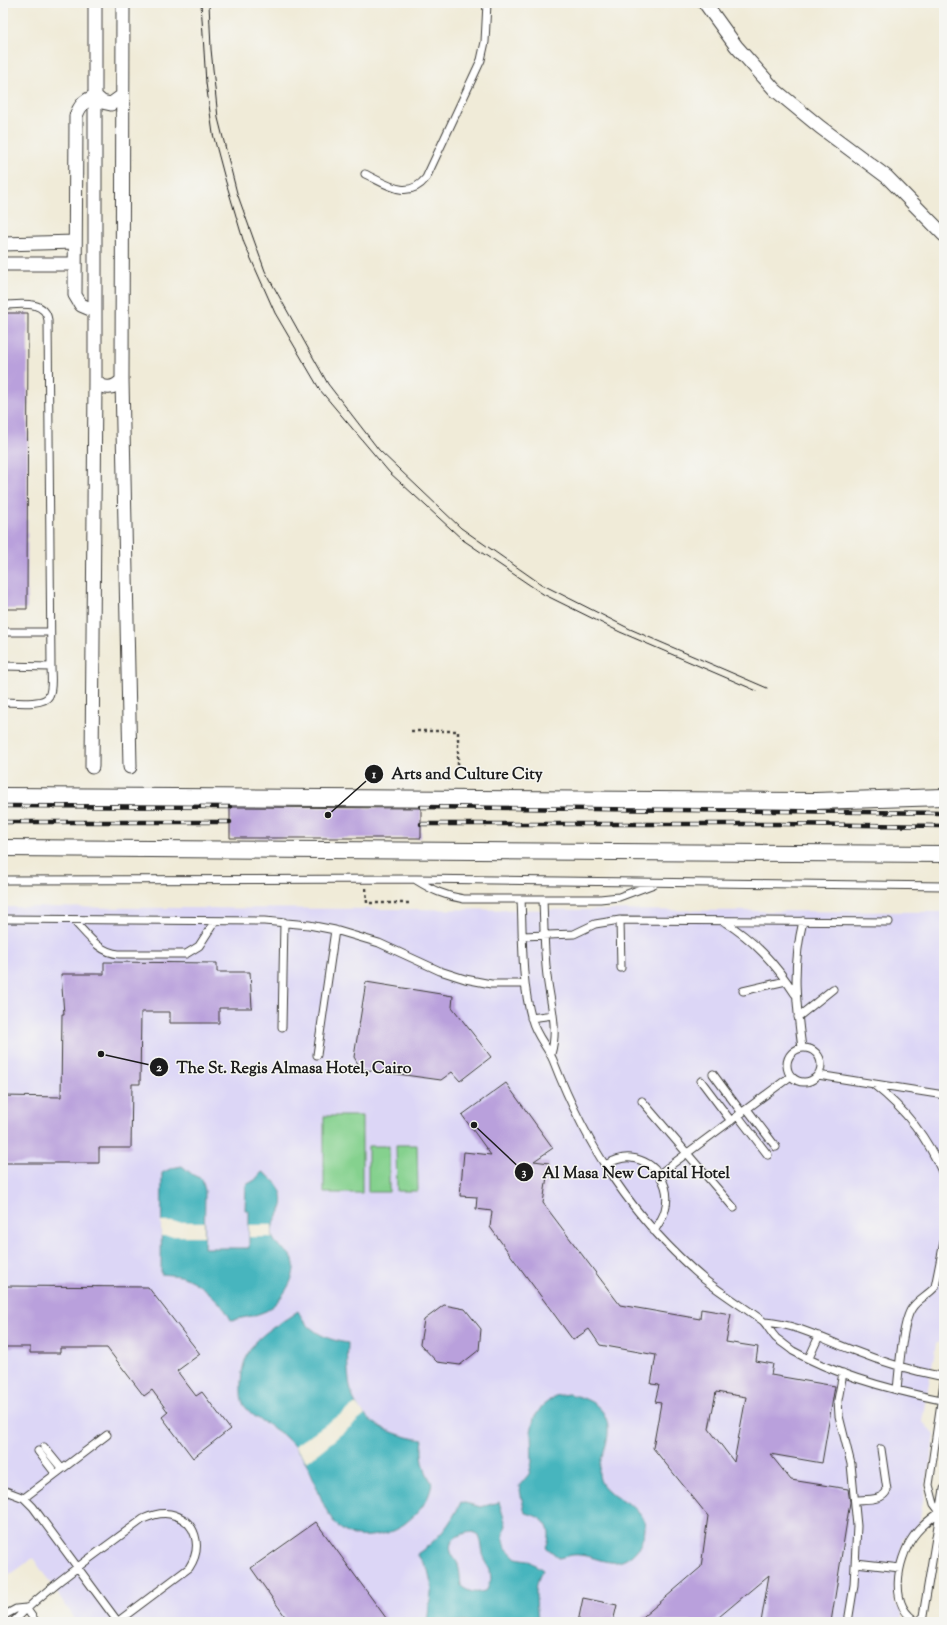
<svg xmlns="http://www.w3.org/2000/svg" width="947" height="1625" viewBox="0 0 947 1625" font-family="'Sorts Mill Goudy',serif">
  <rect width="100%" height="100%" fill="#f6f6f2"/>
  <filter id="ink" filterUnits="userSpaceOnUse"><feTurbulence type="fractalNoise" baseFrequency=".025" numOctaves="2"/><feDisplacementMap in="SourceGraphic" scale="8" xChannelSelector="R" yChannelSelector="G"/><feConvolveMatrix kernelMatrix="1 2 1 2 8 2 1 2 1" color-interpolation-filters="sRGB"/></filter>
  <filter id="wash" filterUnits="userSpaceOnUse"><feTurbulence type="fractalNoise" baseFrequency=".012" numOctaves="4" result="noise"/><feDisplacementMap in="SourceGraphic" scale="16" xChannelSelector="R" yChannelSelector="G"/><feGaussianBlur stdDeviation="0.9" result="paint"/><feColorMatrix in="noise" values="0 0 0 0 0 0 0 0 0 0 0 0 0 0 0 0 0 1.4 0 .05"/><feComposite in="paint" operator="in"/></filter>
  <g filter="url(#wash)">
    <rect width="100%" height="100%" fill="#f0ebd8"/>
    <path fill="#dcd6f6" d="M3,907L944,912V1338L936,1344L922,1421L935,1435L918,1529L903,1538L893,1600L903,1614L902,1622H77L33,1558L3,1580Z"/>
    <path fill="#85d18e" stroke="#507655" d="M324,1116H362V1193H324Z
      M396,1145H417L418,1191H397Z
      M368,1146H389V1192H368Z"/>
    <path fill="#46b5be" stroke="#31686d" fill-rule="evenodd" d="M182,1166L193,1175L202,1179L205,1191L204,1248H249V1210H245L246,1185L255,1180L262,1172C275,1179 287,1193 281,1209C277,1219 271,1224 272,1234C273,1247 289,1249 293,1260C299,1276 280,1303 266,1311C255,1316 242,1318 231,1320C223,1303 204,1286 186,1278C179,1275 169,1275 161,1274L162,1173L172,1168Z
      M298,1311C308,1331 326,1340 348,1343C347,1360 347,1388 356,1404C368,1426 400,1437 423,1440C420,1456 423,1469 432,1483C429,1504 415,1516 399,1528C391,1533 379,1535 370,1536C322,1542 322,1482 301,1455C296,1448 290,1441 283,1435C271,1425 256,1420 246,1408C240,1402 241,1390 241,1382C244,1339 267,1333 298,1311Z
      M568,1394C594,1399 613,1411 607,1441C604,1454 595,1469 601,1482C612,1503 655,1505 643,1537C641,1544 638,1550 632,1555C615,1570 598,1557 580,1555C573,1554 567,1556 559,1558L546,1547C555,1528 543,1516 525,1513L519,1486L529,1474L532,1462L531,1432L534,1418L542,1406L555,1396Z
      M461,1502L481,1507L499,1502L506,1525L503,1536L506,1548L516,1558L528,1560L543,1570C532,1586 537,1603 538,1622H427L432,1587L428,1570L417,1554C438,1540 450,1525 461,1502ZM473,1532L479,1535L481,1541L484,1560L490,1570L491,1579L487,1590C477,1594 470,1593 461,1586C460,1579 460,1570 458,1564C456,1560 452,1556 451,1552C447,1538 462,1533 473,1532Z"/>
    <path fill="#f0ebd8" d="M161,1222H204V1236H161Z
      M249,1225H272V1237H249Z
      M356,1404L365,1415L307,1462L294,1446Z"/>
    <g id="blocks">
      <path fill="#b9a0dc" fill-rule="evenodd" d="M3,313H28L27,609H3Z
        M230,807L421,808V838H230Z
        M104,962L217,963V972H250L252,1008H219V1023H170V1012H141L140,1084H132L131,1148H99V1163H3V1096L61,1097L62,1014H64L61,974H104Z
        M366,982L453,996L452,1007L491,1057L460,1081L452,1072L441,1080L361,1069L354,1057Z
        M506,1083L553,1148L534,1161L549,1163L543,1203L620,1305L700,1319L701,1309L731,1314L726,1342L758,1347L756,1361L773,1364L771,1375L835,1386L822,1463L770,1454L791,1480L848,1489L850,1502L831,1622H761L769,1575L713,1622H637L701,1567L708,1516L653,1448L661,1403L655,1402L659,1385L651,1384L656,1355L600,1345L589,1329L573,1340L490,1227L492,1211L476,1209L477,1197L460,1196L464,1152L491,1155L462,1115ZM716,1392L746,1397L734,1462L709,1429Z
        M3,1286L148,1287L200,1354L177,1371L196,1396L202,1392L230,1429L193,1458L162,1417L168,1412L152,1390L144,1396L107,1348H60V1353H30V1347H3Z
        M444,1305L465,1309L481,1329L479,1350L460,1365L437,1362L420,1344L424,1320Z
        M316,1522L389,1622H289L251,1568Z
        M583,1598L617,1605L613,1622H578Z"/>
    </g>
  </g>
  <g filter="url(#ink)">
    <use href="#blocks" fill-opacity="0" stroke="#3c3b38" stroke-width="1"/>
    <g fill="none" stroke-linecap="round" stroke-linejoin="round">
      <defs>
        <path id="service" d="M365,174C386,184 408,201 426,178L481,60L485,42L487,3
          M3,305C18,305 45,299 48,320L51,667C51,676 53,688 49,696C44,706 13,702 3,702
          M3,632H50
          M3,666L51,667
          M3,880L416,879L944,886
          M416,880C432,890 445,896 464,899H600L619,897L654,884
          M521,899C523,939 521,981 532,1020C536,1036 547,1046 553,1060C587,1148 633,1219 705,1280C724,1295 744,1307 763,1321C768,1326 771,1333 776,1338C781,1342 788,1347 793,1351C838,1376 891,1390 941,1400
          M543,899C544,925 544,951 547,976C550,1003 559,1027 551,1054
          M3,919L264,921L309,925L335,930L379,943L440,971L465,979L491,984H525
          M73,920C87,934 99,953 119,954H186L199,946L215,921
          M620,920L621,968
          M723,921C754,940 775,963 795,994
          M522,936L574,934L595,924L620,920L889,922
          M743,991L786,981
          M798,1017L833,989
          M531,1018L553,1015
          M282,1027L284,922
          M802,1048C796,1002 792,967 803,921
          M787 1065a17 17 0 1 1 34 0a17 17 0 1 1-34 0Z
          M317,1055L335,930
          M713,1074L742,1113
          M818,1075L944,1095
          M701,1081L731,1121
          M873,1084C907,1111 927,1137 944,1176
          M642,1101L734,1208
          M747,1109L776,1147
          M738,1116L768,1155
          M605,1165C613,1161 621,1157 631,1158C656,1161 672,1186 665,1210C663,1218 658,1225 654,1231
          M659,1174L791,1076
          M765,1322C800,1325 820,1338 852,1350C882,1362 913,1371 944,1377
          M809,1358L819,1336
          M843,1373L838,1400L839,1416L851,1464L857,1526L854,1585L848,1622
          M897,1390C899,1372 902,1321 912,1308C918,1299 928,1295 935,1287L944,1242
          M44,1447L62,1469
          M38,1451L55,1473
          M3,1490L24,1498L33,1507L118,1622
          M24,1498L107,1435
          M856,1500C866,1499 883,1501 887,1490L881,1449
          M856,1563L900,1568
          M26,1608L36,1622
          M3,1616L16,1609L26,1608
          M13,1622C52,1583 99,1552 143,1519C152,1515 161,1512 170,1514C197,1520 203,1547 189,1568L117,1622
          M918,1622C888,1607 897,1560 913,1537C920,1527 930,1519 940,1512L934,1504L929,1485L944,1382
          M922,1622L944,1489"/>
        <path id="minor" d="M123,3L122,380L130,767
          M705,3L736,46L775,90L820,127L887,177L944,235
          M3,244L75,242
          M3,264H75
          M95,311L81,305L75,295L76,116C80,105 85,100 95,96L102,102L111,104L122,96
          M95,381C104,390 114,389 122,380
          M92,767L95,381V3"/>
        <path id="tertiary" d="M3,796L815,801L944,797
          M3,848L944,854"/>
      </defs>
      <use href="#service" stroke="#3c3b38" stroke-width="9"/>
      <use href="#minor" stroke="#3c3b38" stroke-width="15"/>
      <use href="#tertiary" stroke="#3c3b38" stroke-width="18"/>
      <path stroke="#3c3b38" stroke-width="2.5" stroke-dasharray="3 3" stroke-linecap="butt" d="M411,731H458V766
        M366,888L367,903H411"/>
      <use href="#service" stroke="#fff" stroke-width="7"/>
      <use href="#minor" stroke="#fff" stroke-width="13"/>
      <use href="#tertiary" stroke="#fff" stroke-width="16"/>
      <path stroke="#1c1c1c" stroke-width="1" d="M201,3L206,83L213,134L225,179L244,243L275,313L320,390L389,472L463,540L543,594L620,632L757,691
        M209,3L211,49L218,118L237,193L265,271L328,384L379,450L461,528L541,584L630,629L767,688"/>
      <defs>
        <path id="rail" d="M3,806L230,807
          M421,807L944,813
          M3,822H230
          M421,824H779L944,826"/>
      </defs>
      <use href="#rail" stroke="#1c1c1c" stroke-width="4.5"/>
      <use href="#rail" stroke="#f6f6f2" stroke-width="3" stroke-dasharray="9" stroke-linecap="butt"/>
    </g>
  </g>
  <path fill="none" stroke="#1c1c1c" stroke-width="1.5" d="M328 815L374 774M101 1054L159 1067M474 1125L524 1172"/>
  <g fill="#1c1c1c" stroke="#f6f6f2" stroke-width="1.5">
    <circle cx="328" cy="815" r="4"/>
    <circle cx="101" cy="1054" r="4"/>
    <circle cx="474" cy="1125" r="4"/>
    <circle cx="374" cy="774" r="10"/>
    <circle cx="159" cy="1067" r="10"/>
    <circle cx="524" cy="1172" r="10"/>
  </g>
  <g font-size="12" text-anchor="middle" font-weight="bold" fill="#fff">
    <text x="374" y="778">1</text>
    <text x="159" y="1071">2</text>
    <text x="524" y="1176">3</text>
  </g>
  <g font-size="16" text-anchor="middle" font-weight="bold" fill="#1c1c1c" stroke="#f6f6f2" stroke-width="3" stroke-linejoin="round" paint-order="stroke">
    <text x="467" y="779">Arts and Culture City</text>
    <text x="294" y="1073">The St. Regis Almasa Hotel, Cairo</text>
    <text x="636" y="1178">Al Masa New Capital Hotel</text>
  </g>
  <rect width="947" height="1625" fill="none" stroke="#f6f6f2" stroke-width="16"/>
</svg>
